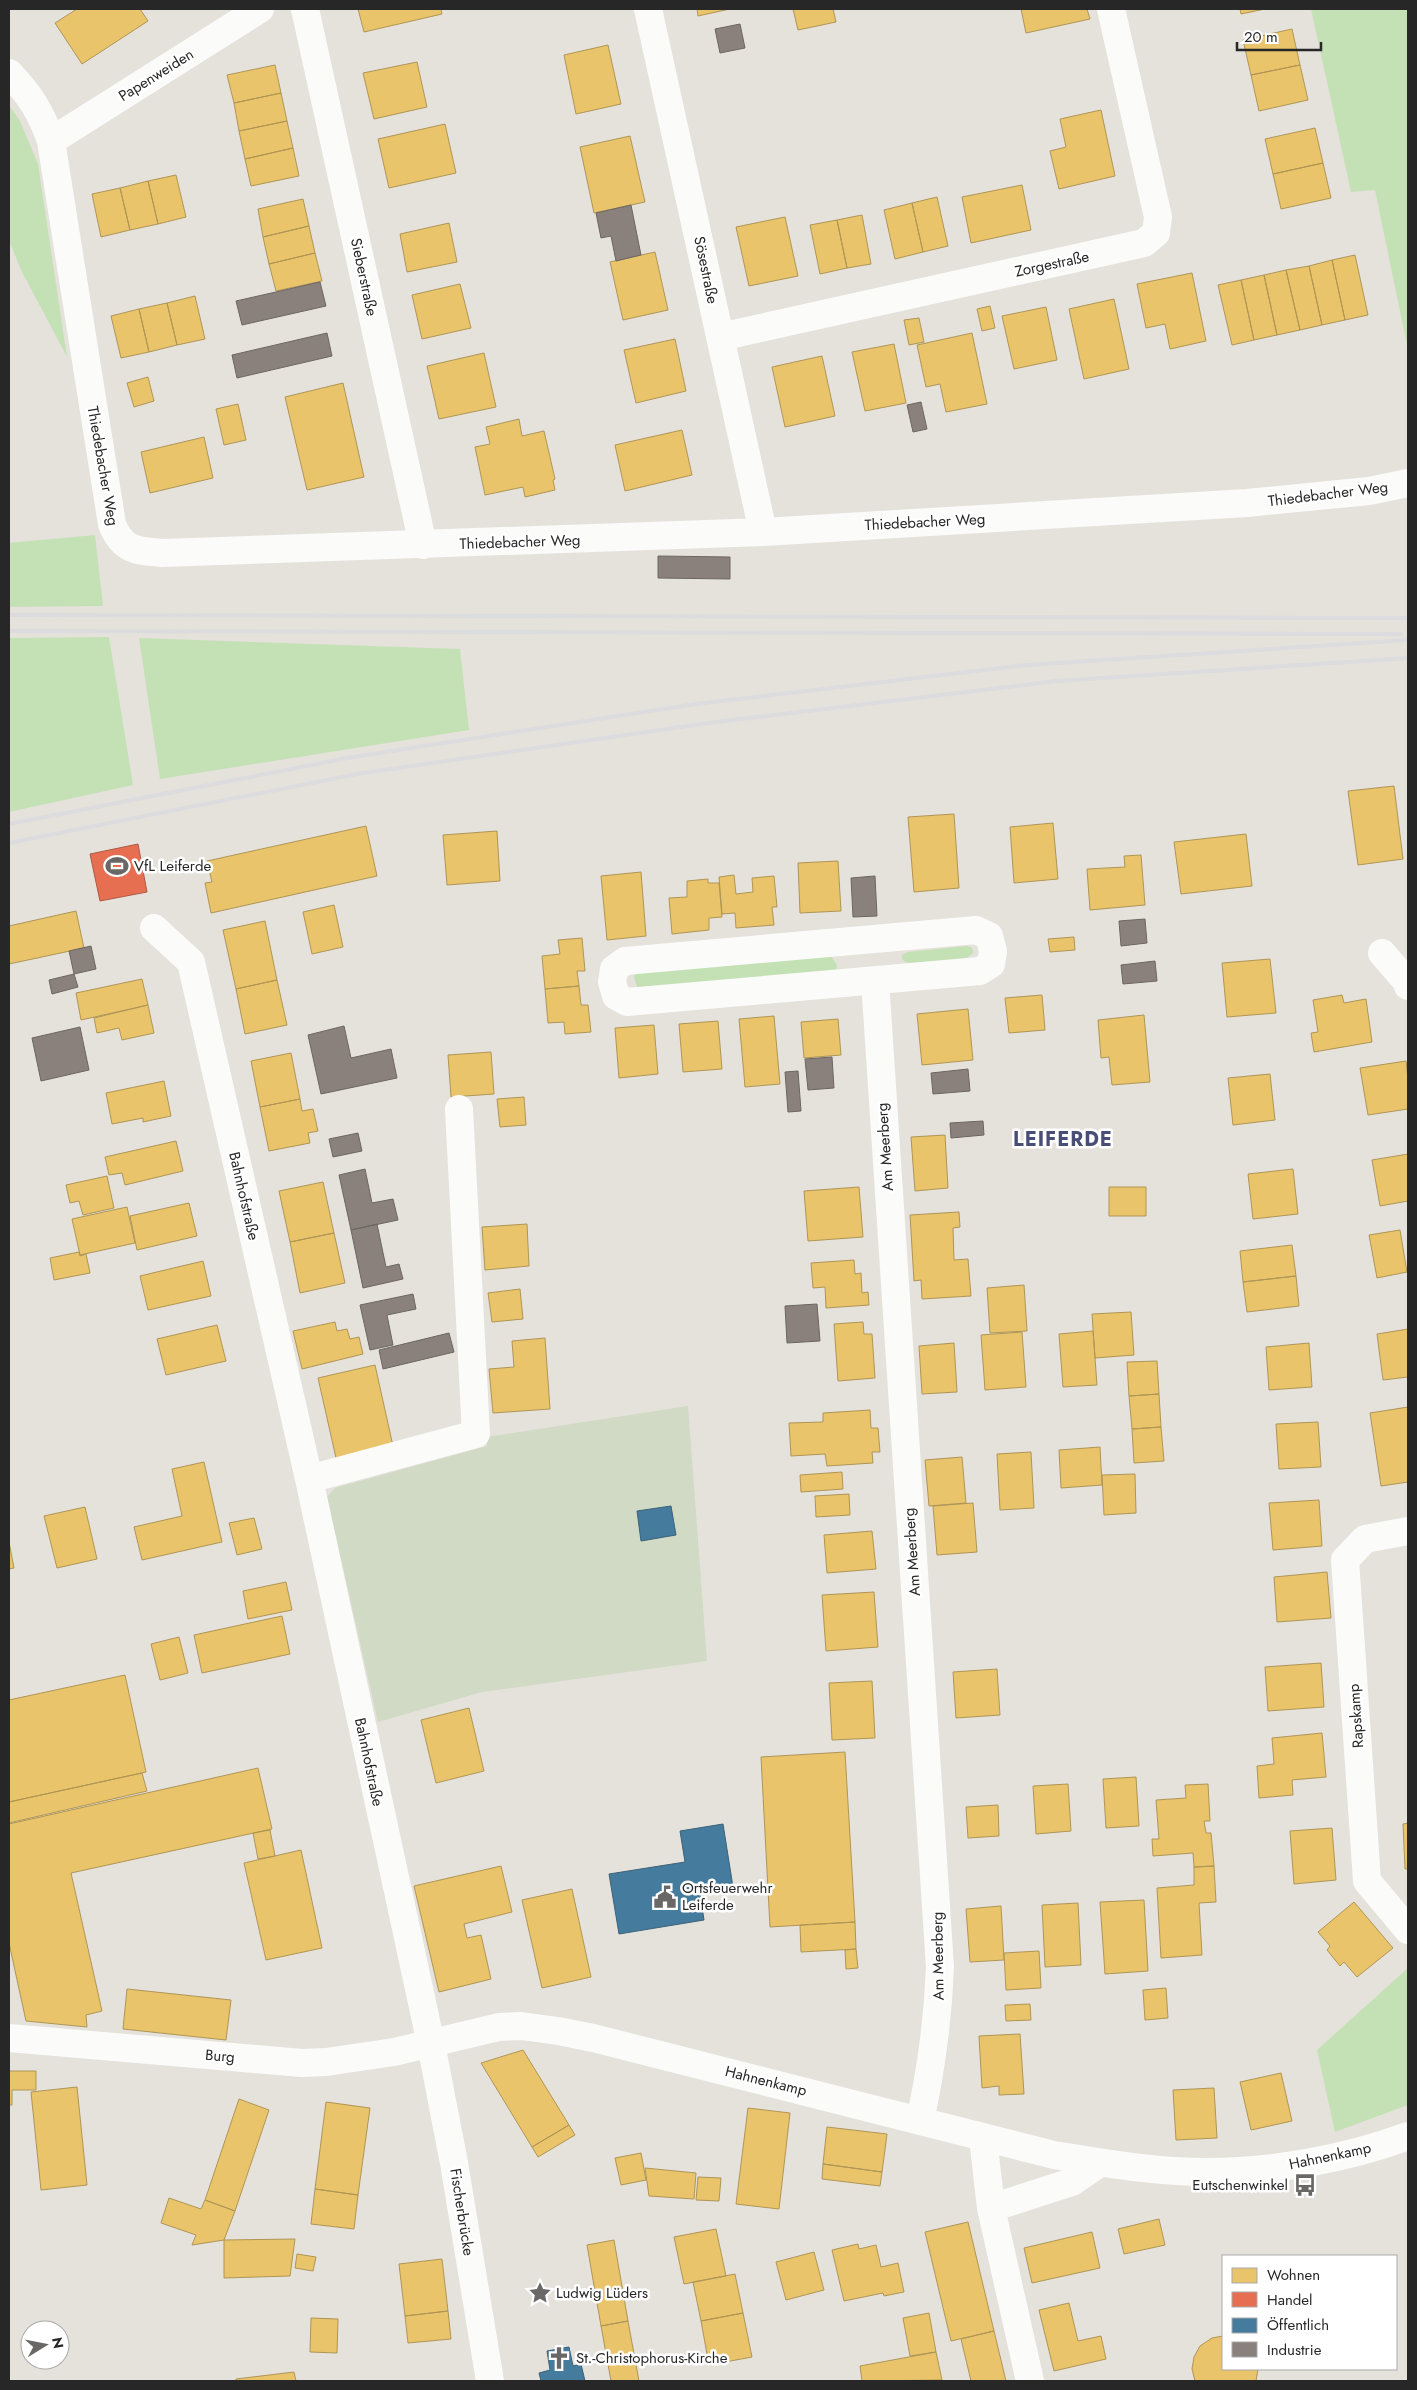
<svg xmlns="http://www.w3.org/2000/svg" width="1417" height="2390" viewBox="0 0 1417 2390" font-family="Jost,sans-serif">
  <rect width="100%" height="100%" fill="#e5e2dc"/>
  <path fill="#c4e1b5" d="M1311,9H1408V350L1375,190L1351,192Z
    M9,105L20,121L38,164L67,357L21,270L9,240Z
    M95,535L103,606L9,607V543Z
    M109,637L133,785L9,812V638Z
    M139,638L460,649L469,730L160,779Z
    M966,946L971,947L974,952L967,958L911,963L905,962L902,959V955L908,952Z
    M831,956L837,965L836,971L638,990L634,977L636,971Z
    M1408,1968V2105L1335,2132L1317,2050Z"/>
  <path fill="#d0dac4" d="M688,1406L707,1661L482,1692L378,1722L327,1497L335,1488L487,1446V1437Z"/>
  <path fill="#e9c46a" stroke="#af9556" d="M77,9H140L148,21L82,64L55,23Z
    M358,9H441L442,14L364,32Z
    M697,9H730L698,16Z
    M793,9H833L836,22L798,30Z
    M1021,9H1087L1090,19L1026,33Z
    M1240,9H1265L1241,14Z
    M1292,29L1300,65L1251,75L1243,40Z
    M608,45L621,104L576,114L564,55Z
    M417,62L427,107L374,119L363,73Z
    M275,65L281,93L234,103L227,75Z
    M1300,65L1308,100L1259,111L1251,75Z
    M281,93L287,121L239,131L234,103Z
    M1101,110L1115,176L1059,189L1050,151L1066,147L1060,119Z
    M287,121L293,148L245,159L239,131Z
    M445,124L456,173L389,188L378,139Z
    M1315,128L1323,163L1273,174L1265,139Z
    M630,136L645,202L594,213L580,147Z
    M293,148L299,176L251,186L245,159Z
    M1323,163L1331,198L1281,209L1273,174Z
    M176,175L186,217L158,224L148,181Z
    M148,181L158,224L130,230L120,188Z
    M1022,185L1031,230L971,243L962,197Z
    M120,188L130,230L101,237L92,194Z
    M937,197L948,246L923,252L912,203Z
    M303,199L309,226L263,237L258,209Z
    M912,203L923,252L895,259L884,210Z
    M862,215L871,264L847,268L837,220Z
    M785,217L798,276L749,286L736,227Z
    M837,220L847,268L820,274L810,225Z
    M449,223L457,262L407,272L400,234Z
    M309,226L315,253L269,264L263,237Z
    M655,252L668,310L623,320L610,262Z
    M315,253L322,281L276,291L269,264Z
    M1355,255L1368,315L1345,320L1332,260Z
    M1332,260L1345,320L1322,325L1309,266Z
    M1309,266L1322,325L1300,330L1286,270Z
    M1286,270L1300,330L1277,335L1264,275Z
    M1192,273L1206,341L1170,349L1165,324L1146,328L1137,284Z
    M1264,275L1277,335L1254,340L1241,280Z
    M1241,280L1254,340L1232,345L1218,285Z
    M460,284L471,328L422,339L412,295Z
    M195,296L205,339L177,345L167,303Z
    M1114,299L1129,369L1084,379L1069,309Z
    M167,303L177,345L149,352L139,309Z
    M990,306L995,328L982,331L977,309Z
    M1046,307L1057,360L1014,369L1002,316Z
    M139,309L149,352L121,358L111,316Z
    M919,318L924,342L909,345L904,320Z
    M972,333L987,404L946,412L940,384L926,387L917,345Z
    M675,339L686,391L636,403L624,350Z
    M894,344L906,403L865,411L852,352Z
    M484,353L496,407L439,419L427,366Z
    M822,356L835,416L785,427L772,367Z
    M148,377L154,401L134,407L127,383Z
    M343,383L364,477L307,490L285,397Z
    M238,404L246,440L224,445L216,409Z
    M519,419L522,436L544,431L555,479L553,480L555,490L525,497L523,487L485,495L475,447L490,444L486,427Z
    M682,430L692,475L625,491L615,445Z
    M204,437L213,478L150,493L141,452Z
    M1394,786L1403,859L1358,865L1348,791Z
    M954,814L959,888L914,892L908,817Z
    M1053,823L1058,879L1014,883L1010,827Z
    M366,826L377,876L211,913L205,883L212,882L207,861Z
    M497,831L500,881L447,885L443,835Z
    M1246,834L1252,886L1181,894L1174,842Z
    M1141,855L1145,905L1090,910L1087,869L1125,867L1124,856Z
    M838,861L841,911L800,913L798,863Z
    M641,872L646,936L607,940L601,876Z
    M734,875L736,894L753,892L752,878L774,876L777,907H772L774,925L736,928L735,913L722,914L719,877Z
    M708,879V883H719L722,917L709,918V930L672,934L669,898L687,897V881Z
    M334,905L343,947L312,954L303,912Z
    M76,911L84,948L9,964V926Z
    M265,921L277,980L236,989L223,930Z
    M1074,937L1075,950L1050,952L1048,939Z
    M582,938L585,971H577L579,986L545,989L542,956L560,954L558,940Z
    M1270,959L1276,1013L1227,1017L1222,963Z
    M142,979L148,1005L81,1020L76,993Z
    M277,980L287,1025L245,1034L236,989Z
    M579,986L581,1005H588L591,1032L565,1034L564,1022L548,1023L545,989Z
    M1042,995L1045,1030L1009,1033L1005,998Z
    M1342,995L1344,1003L1366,999L1372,1042L1314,1052L1311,1033L1318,1032L1313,1000Z
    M148,1005L154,1033L122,1040L119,1028L97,1033L94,1018Z
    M968,1009L973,1060L922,1065L917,1014Z
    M1144,1015L1150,1082L1112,1085L1109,1057L1101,1058L1098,1020Z
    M774,1016L780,1084L745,1087L739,1019Z
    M838,1019L841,1055L804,1058L801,1022Z
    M718,1021L722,1069L683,1072L679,1024Z
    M654,1025L658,1074L619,1078L615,1028Z
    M491,1052L494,1094L451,1097L448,1055Z
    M291,1053L300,1099L260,1107L251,1061Z
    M1406,1061L1408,1079V1109L1368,1115L1360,1068Z
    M1270,1074L1275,1120L1233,1125L1228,1078Z
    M164,1081L171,1116L143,1122V1118L112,1124L106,1093Z
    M524,1097L526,1125L500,1127L497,1099Z
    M300,1099L302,1111L313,1109L318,1131L308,1133L310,1143L269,1151L260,1107Z
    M945,1135L948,1188L915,1191L911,1137Z
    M176,1141L183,1171L125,1185L122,1173L109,1175L105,1157Z
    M1408,1154V1201L1380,1206L1372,1160Z
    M1293,1169L1298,1214L1253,1219L1248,1174Z
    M107,1176L114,1208L83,1215L79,1201L70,1203L66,1185Z
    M323,1182L334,1233L290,1242L279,1191Z
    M859,1187L863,1237L808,1241L804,1191Z
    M1109,1187H1146V1216H1109Z
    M189,1203L197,1236L137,1250L130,1216Z
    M127,1207L135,1243L80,1255L72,1219Z
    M959,1212L960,1227L953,1228L954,1260L968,1259L971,1296L922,1299L921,1280L914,1281L910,1215Z
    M527,1224L529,1266L485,1270L482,1227Z
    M1400,1230L1407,1272L1377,1278L1369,1235Z
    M334,1233L345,1283L300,1293L290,1242Z
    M1292,1245L1296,1276L1243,1282L1240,1251Z
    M79,1252L80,1256L86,1254L90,1273L54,1280L50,1258Z
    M854,1260L855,1274L861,1273L862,1293L868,1292L869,1305L826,1308L825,1287L813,1288L811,1263Z
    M203,1261L211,1296L148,1310L140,1276Z
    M1296,1276L1299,1306L1247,1312L1243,1282Z
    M1024,1285L1027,1331L990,1333L987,1288Z
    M520,1289L523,1319L492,1322L488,1293Z
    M1131,1312L1134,1355L1095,1358L1092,1314Z
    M335,1322L337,1331L347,1329L350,1339L359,1337L363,1354L302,1369L293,1331Z
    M863,1322L864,1334H872L875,1378L838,1381L834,1324Z
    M217,1325L226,1361L166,1375L157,1339Z
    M1408,1329V1377L1383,1380L1377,1334Z
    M1093,1331L1097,1385L1063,1387L1059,1334Z
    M1022,1332L1026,1387L985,1390L981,1335Z
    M545,1338L550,1409L493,1413L489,1369L514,1367L512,1341Z
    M954,1343L957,1392L922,1394L919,1346Z
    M1309,1343L1312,1387L1269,1390L1266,1347Z
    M1157,1361L1159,1394L1129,1396L1127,1362Z
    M375,1365L393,1446L336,1458L318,1378Z
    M1159,1394L1161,1427L1132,1429L1129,1396Z
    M1408,1407V1482L1381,1486L1370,1413Z
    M870,1410L871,1428H878L880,1452H872L873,1463L827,1466L825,1454L791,1456L789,1423L823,1422V1413Z
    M1318,1422L1321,1467L1279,1469L1276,1424Z
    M1161,1427L1164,1461L1134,1463L1132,1429Z
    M1100,1447L1102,1485L1061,1488L1059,1450Z
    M1031,1452L1034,1508L1000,1510L997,1454Z
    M962,1457L966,1503L929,1506L925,1460Z
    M204,1462L222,1542L142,1560L134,1527L182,1516L172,1469Z
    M842,1472L843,1489L801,1492L800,1475Z
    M1135,1474L1136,1513L1104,1515L1102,1475Z
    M849,1494L850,1515L816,1517L815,1496Z
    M1319,1500L1322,1546L1273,1550L1269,1503Z
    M973,1503L977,1552L937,1555L933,1506Z
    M85,1507L97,1559L57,1568L44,1516Z
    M254,1518L262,1549L237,1555L229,1523Z
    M872,1531L876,1569L827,1573L824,1535Z
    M9,1542L14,1568L9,1569Z
    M1327,1572L1331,1618L1277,1622L1274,1577Z
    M286,1582L292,1610L248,1619L243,1591Z
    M874,1592L878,1647L826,1651L822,1595Z
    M282,1616L290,1654L202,1673L194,1635Z
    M179,1637L188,1673L160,1680L151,1644Z
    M1321,1663L1324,1707L1268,1711L1265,1667Z
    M997,1669L1000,1715L956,1718L953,1672Z
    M125,1675L146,1772L9,1802V1700Z
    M872,1681L875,1738L832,1740L829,1683Z
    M469,1708L484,1771L436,1783L421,1720Z
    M1322,1733L1326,1777L1292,1780L1293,1795L1259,1798L1257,1766L1274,1764L1272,1738Z
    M845,1752L855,1922L770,1927L761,1757Z
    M258,1768L272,1829L71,1873L102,2011L86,2015L87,2027L26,2021L9,1943V1824Z
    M142,1773L147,1791L9,1823V1802Z
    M1136,1777L1139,1826L1106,1828L1103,1779Z
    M1068,1784L1071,1831L1036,1834L1033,1786Z
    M1208,1784L1210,1821H1204L1206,1833H1211L1214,1866L1194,1867L1193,1853L1153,1856L1152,1839H1159L1156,1800L1186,1798L1185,1785Z
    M998,1805L999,1836L968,1838L966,1807Z
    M1408,1823V1869H1405L1403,1824Z
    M1332,1828L1336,1880L1294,1884L1290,1831Z
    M270,1830L275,1856L258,1859L253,1833Z
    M301,1850L322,1948L266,1960L244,1863Z
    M501,1866L512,1912L464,1924L467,1938L481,1935L491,1979L439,1992L414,1886Z
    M1214,1866L1216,1902L1199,1903L1202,1955L1161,1958L1157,1888L1194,1885V1867Z
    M572,1889L591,1977L542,1988L522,1900Z
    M1144,1900L1148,1971L1105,1974L1100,1902Z
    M1354,1902L1393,1948L1357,1977L1344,1962L1340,1966L1327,1950L1330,1946L1318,1932Z
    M1078,1903L1081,1965L1045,1967L1042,1905Z
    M1001,1906L1004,1960L970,1962L966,1909Z
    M855,1922L856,1949L801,1952L800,1925Z
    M856,1949L858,1968L846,1969L845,1950Z
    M1039,1951L1041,1988L1006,1990L1004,1953Z
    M1166,1988L1168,2018L1145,2020L1143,1990Z
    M127,1989L231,2000L226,2040L123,2029Z
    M1030,2004L1031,2020L1006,2021L1005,2005Z
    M1020,2034L1024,2094L999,2095V2086L982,2088L979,2036Z
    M523,2050L569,2125L532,2147L481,2063Z
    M9,2071H36V2090H12V2105H9Z
    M1281,2073L1292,2121L1251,2130L1240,2082Z
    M77,2087L87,2185L41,2190L31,2092Z
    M1214,2088L1217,2138L1176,2140L1173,2090Z
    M239,2099L269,2110L235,2211L205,2200Z
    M326,2102L370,2108L358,2195L315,2189Z
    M748,2108L790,2113L779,2209L736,2204Z
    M569,2125L575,2135L538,2157L532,2147Z
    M827,2127L887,2134L882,2172L823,2164Z
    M641,2153L646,2180L621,2185L615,2158Z
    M823,2164L882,2172L880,2186L822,2179Z
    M645,2168L696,2173L694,2199L649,2196Z
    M698,2177L721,2178L719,2201L696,2200Z
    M315,2189L358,2195L354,2229L311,2224Z
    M169,2198L201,2209L205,2200L235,2211L224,2240L192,2245L196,2235L161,2223Z
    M1159,2219L1165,2245L1124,2254L1118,2229Z
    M968,2222L994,2331L951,2341L925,2232Z
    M716,2229L726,2276L684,2284L674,2237Z
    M1092,2232L1100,2268L1032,2283L1024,2248Z
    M295,2239L290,2276L224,2278V2240Z
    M614,2240L628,2321L601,2326L587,2245Z
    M858,2244L859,2249L876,2245L881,2267L898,2263L904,2292L884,2296L883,2293L844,2301L832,2250Z
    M814,2252L824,2290L786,2300L776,2262Z
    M297,2254L316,2257L313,2271L295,2268Z
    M442,2259L448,2311L405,2316L399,2264Z
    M735,2274L743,2313L701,2321L693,2282Z
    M1069,2303L1078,2341L1101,2336L1106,2359L1054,2371L1039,2310Z
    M448,2311L451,2339L408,2343L405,2316Z
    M743,2313L752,2357L709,2365L701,2321Z
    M929,2313L936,2352L910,2356L903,2318Z
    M311,2318L338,2319L337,2353L310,2352Z
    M628,2321L639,2381H611L601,2326Z
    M994,2331L1006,2381H971L961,2339Z
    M1223,2336V2369H1258L1256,2381H1195L1192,2369L1194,2357L1200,2346L1212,2338Z
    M936,2352L942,2380L862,2381L860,2366Z
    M294,2372L296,2381H236V2379Z"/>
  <path fill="#e76f51" stroke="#ad5944" d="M138,844L147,892L100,901L90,854Z"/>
  <path fill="#457b9d" stroke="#3c627a" d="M671,1506L676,1535L641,1541L637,1511Z
    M723,1824L733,1887L700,1893L704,1920L619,1934L609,1874L685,1862L680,1831Z
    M569,2347L573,2366L581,2364L585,2381H541L539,2373L550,2370L547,2351Z"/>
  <path fill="#8a817c" stroke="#6c6662" d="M740,24L745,48L720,53L715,29Z
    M631,205L641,255L616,261L611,236L601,238L596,213Z
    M320,282L326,306L242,325L236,301Z
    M327,333L332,356L237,378L232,355Z
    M921,402L927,429L913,432L907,405Z
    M658,556L730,557V579L658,578Z
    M875,876L877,916L853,917L851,878Z
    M1145,919L1147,943L1121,946L1119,921Z
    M91,946L96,969L74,974L69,951Z
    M1155,961L1157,981L1123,984L1121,965Z
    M74,974L78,987L52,994L49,980Z
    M344,1026L351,1058L391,1049L397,1078L321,1094L308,1035Z
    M80,1027L89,1070L41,1081L32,1038Z
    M832,1057L834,1088L808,1090L805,1059Z
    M968,1069L970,1091L933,1094L931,1073Z
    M798,1071L801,1111L788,1112L785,1072Z
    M983,1121L984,1135L951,1138L950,1123Z
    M358,1133L362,1151L333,1157L329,1139Z
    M365,1169L372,1203L393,1199L398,1220L351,1230L339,1175Z
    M377,1224L386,1267L399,1264L403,1279L363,1288L351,1230Z
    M413,1294L416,1309L387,1315L393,1345L370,1350L360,1305Z
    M817,1304L820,1341L787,1343L785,1306Z
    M449,1333L454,1352L383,1369L379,1350Z"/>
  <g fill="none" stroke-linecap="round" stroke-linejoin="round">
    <path stroke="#fbfbfa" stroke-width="28" d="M305,9L423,545
      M648,9L763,532
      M9,73C30,95 41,112 51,141L112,524C122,550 136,551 162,553L763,532L1247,503L1369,491L1408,483
      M51,141L260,9
      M720,337L1144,243L1156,233L1158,217L1111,9
      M154,928L191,962L309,1479L431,2044L454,2163L490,2381
      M976,930L989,936L993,951L991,964L980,971L627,1002L616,996L612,982L614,969L625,961Z
      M1382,953L1408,983V986
      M875,980L940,1967C938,2020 931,2070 920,2121
      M309,1479L476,1434L459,1109
      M1408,1531L1365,1539L1345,1560L1367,1881L1408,1930
      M9,2038L302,2063L326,2062L394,2052L499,2027L521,2026L558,2031L593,2038L1054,2155C1104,2163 1155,2172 1206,2172C1272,2172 1346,2159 1408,2136
      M983,2138L991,2208L1030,2381
      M991,2208L1072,2182L1100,2163"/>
    <path stroke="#dcdbdd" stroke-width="4" d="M9,615L1408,618
      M9,631L1401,634
      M9,824L353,757L696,704L1027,665L1408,640
      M9,843L357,774L708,723L1057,681L1408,658"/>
  </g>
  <defs>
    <symbol id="stadium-bare" viewBox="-9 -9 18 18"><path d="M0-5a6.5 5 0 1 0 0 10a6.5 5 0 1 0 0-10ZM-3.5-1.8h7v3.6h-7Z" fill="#6a6866" stroke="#fff" stroke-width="2.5" paint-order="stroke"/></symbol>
    <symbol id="civic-bare" viewBox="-9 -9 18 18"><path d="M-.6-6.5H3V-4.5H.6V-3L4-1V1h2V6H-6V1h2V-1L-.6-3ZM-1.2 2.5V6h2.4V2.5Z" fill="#6a6866" stroke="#fff" stroke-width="2.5" paint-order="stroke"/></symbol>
    <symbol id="bus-bare" viewBox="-9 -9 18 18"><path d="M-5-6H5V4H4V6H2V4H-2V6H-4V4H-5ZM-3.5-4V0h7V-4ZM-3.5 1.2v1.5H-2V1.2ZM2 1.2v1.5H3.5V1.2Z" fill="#6a6866" stroke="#fff" stroke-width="2.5" paint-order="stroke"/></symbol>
    <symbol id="sight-bare" viewBox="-9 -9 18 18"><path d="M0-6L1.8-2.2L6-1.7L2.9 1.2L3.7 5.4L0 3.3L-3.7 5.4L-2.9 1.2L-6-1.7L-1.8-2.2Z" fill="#6a6866" stroke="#fff" stroke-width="2.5" paint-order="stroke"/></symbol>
    <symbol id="church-bare" viewBox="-9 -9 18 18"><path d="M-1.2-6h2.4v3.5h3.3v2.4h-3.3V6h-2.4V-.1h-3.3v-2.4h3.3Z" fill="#6a6866" stroke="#fff" stroke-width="2.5" paint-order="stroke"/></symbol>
  </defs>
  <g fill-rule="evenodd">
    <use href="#stadium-bare" x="101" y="850" width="32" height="32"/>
    <use href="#civic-bare" x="649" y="1881" width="32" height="32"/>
    <use href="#bus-bare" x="1289" y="2169" width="32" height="32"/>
    <use href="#sight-bare" x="524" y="2277" width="32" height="32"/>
    <use href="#church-bare" x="543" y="2342" width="32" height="32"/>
  </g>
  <g text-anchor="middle" stroke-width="5" stroke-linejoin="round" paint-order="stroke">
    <g font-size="15" fill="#272727" stroke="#fff">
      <text transform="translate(156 75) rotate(-32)" y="5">Papenweiden</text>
      <text transform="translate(1052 264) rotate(-12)" y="5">Zorgestraße</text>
      <text transform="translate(706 270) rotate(78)" y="5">Sösestraße</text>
      <text transform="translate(364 277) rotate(78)" y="5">Sieberstraße</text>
      <text transform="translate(103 466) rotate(80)" y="5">Thiedebacher Weg</text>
      <text transform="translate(1328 494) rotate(-7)" y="5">Thiedebacher Weg</text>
      <text transform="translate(925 522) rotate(-3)" y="5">Thiedebacher Weg</text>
      <text transform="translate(520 542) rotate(-2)" y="5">Thiedebacher Weg</text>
      <text transform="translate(885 1147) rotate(-94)" y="5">Am Meerberg</text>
      <text transform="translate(244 1196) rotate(77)" y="5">Bahnhofstraße</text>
      <text transform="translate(912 1552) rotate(-94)" y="5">Am Meerberg</text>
      <text transform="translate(1356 1716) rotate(-94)" y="5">Rapskamp</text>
      <text transform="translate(369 1762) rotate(78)" y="5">Bahnhofstraße</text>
      <text transform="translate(938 1956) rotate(-91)" y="5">Am Meerberg</text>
      <text transform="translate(220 2056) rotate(5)" y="5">Burg</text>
      <text transform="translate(766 2081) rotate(14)" y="5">Hahnenkamp</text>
      <text transform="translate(1330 2156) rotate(-12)" y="5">Hahnenkamp</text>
      <text transform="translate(462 2212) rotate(81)" y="5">Fischerbrücke</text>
    </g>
    <g font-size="15" fill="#272727" stroke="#fff" text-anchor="start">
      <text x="134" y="871">VfL Leiferde</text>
      <text x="682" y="1893">Ortsfeuerwehr<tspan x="682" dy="17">Leiferde</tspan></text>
      <text x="1288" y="2190" text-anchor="end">Eutschenwinkel</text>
      <text x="556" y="2298">Ludwig Lüders</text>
      <text x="576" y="2363">St.-Christophorus-Kirche</text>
    </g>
    <g font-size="20" font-weight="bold" letter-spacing="1" fill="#494e76" stroke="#fff">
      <text x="1063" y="1146">LEIFERDE</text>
    </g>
  </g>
  <rect width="1417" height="2390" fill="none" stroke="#272727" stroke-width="20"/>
  <rect x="1222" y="2255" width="175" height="115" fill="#ffffff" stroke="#a9a9a9"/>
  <rect x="1232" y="2268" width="25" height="15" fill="#e9c46a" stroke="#a9a9a9"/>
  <text x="1267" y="2280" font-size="15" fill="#272727">Wohnen</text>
  <rect x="1232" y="2292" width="25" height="15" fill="#e76f51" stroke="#a9a9a9"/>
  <text x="1267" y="2305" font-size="15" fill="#272727">Handel</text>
  <rect x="1232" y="2318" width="25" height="15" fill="#457b9d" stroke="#a9a9a9"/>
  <text x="1267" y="2330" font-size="15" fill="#272727">Öffentlich</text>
  <rect x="1232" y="2342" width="25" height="15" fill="#8a817c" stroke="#a9a9a9"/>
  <text x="1267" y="2355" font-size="15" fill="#272727">Industrie</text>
  <g transform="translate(45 2345) rotate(80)"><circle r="24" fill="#ffffff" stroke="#a9a9a9"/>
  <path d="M0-4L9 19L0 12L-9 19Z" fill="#6a6866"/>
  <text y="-8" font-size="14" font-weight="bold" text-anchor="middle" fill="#272727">N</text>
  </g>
  <path d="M1237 42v8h84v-8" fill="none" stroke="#272727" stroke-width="2.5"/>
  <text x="1244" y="42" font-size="15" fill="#272727" stroke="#ffffff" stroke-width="4" paint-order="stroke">20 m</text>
</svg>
